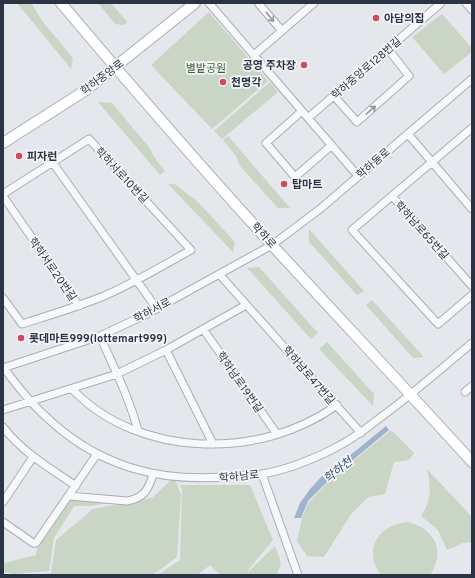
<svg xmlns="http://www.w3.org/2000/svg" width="475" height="578" viewBox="0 0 475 578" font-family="Overpass,'Noto Sans KR',sans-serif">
  <rect width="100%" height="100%" fill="#e4e7ec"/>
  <path fill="#c9d6c5" d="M17,3H31L43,22L73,58L71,69Z
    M98,3H111L127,22L124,25L115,24Z
    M209,12L268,81L212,129L151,65Z
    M442,14L472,48V52L444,74L412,37Z
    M270,82L278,92L222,139L214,131Z
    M98,102L112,103L149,147L154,157L165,171L160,175Z
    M228,136L290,208H278L240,166L236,156L223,140Z
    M168,184H175L198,202L235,242L233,252Z
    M309,229L364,291L357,295L309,242Z
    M259,267L318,333L311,339L247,268Z
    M372,300L424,357L413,358L366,305Z
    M327,342L374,394L373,406L319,349Z
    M390,431H392L414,453L409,460L394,462L385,494L368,497L351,514L324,557L307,556L297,541L302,518L308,503L329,481Z
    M427,469L472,517V542L463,543L447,550L438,530L421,516C432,501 431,486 427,469Z
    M174,477L181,495L177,557L153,575H38L51,573L56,540L93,509L152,498Z
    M180,485H250L273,540L249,569L248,572L275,546L281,563L277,575H220L210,565L197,575H157L180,560L182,490Z
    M70,500L116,502L90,506H74L54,538L49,571L14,574L3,572L4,563L36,555L37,547Z
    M408,522C435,529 446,551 430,575H381C362,550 379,524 408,522Z"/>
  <path fill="#9fb4cc" d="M386,426L389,430L329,480L308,501L301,518H294L300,503L311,488L323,475L342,462Z"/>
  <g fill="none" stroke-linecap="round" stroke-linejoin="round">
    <defs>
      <path id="street" d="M209,3L358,176
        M260,3L259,4L282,31
        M466,3L472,10
        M254,55L314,3
        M334,96L357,122L409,76L388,49
        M302,111L266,143L295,177L332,145
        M308,118L441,3
        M472,128L352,230L438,324L472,295
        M408,134L472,209
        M53,163L157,309
        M3,194L89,139L191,250C162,266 134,283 104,296C77,307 50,315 22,324L3,298
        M3,196L79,306
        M392,196L472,286
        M219,274L361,433
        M203,329L277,434
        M100,336C113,366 130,399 138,431
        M166,350L213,444
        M3,367C15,383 27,399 42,413C97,467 160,484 235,476C244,475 254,475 262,474C287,470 311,460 333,449C351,440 366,429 381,417C413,394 442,368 472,343
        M3,368L100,336L145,315L272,245L320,209L472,79
        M72,389C139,459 261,460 337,405
        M465,392L472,386
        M3,410L117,374L166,350L246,305
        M3,427C22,452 50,468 76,486
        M262,474L298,575
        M69,496L127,501C144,498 148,490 153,475
        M3,502L33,457
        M3,522L33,543H36L97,454"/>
      <path id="secondary" d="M61,3C130,85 200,166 273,246C339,318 406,389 472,462
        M3,143L86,90L195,3"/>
    </defs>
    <use href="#street" stroke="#a9aeb7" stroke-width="9"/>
    <use href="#secondary" stroke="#a9aeb7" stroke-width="12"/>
    <use href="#street" stroke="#f7f8fa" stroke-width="7"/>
    <use href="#secondary" stroke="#fff" stroke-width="10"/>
  </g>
  <defs><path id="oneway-shaft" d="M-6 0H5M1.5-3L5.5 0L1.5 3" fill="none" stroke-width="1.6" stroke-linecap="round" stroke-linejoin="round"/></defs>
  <g stroke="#9196a0">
    <use href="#oneway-shaft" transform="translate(270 17) rotate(51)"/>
    <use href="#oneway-shaft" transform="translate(371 110) rotate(-41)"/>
  </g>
  <g fill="#d1495b" stroke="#f4f6f9" stroke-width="1.5">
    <circle cx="376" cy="18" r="4"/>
    <circle cx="304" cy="65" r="4"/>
    <circle cx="223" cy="82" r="4"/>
    <circle cx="19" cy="156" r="4"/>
    <circle cx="284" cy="184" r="4"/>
    <circle cx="21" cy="338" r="4"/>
  </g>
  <g text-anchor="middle" stroke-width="3.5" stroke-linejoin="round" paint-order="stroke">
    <g font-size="11" font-weight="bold" fill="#2b3445" stroke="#f4f6f9" text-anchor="start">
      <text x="384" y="22">아담의집</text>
      <text x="296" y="69" text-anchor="end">공영 주차장</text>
      <text x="231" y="86">천명각</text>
      <text x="27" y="160">피자런</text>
      <text x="292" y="188">탑마트</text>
      <text x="29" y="342">롯데마트999(lottemart999)</text>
    </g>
    <g font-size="11" fill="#3f6138" stroke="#f4f6f9">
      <text x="206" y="72">별밭공원</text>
    </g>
    <g font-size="11" fill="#2b3445" stroke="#f4f6f9">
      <text transform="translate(366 68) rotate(-41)" y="4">학하중앙로128번길</text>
      <text transform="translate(102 77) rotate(-37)" y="4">학하중앙로</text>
      <text transform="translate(373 163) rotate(-41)" y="4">학하동로</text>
      <text transform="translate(122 175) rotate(47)" y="4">학하서로10번길</text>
      <text transform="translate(422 230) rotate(48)" y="4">학하남로65번길</text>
      <text transform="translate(264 235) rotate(48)" y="4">학하로</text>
      <text transform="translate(53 269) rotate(55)" y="4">학하서로20번길</text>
      <text transform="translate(152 310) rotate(-28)" y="4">학하서로</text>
      <text transform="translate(309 375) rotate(49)" y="4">학하남로47번길</text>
      <text transform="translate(240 382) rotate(55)" y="4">학하남로19번길</text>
      <text transform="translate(239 476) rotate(-6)" y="4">학하남로</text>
    </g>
    <g font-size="12" font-style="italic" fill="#34527a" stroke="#f4f6f9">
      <text transform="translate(338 470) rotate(-39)" y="4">학하천</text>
    </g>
  </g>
  <rect width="475" height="578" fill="none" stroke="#2b3445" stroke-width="8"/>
</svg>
